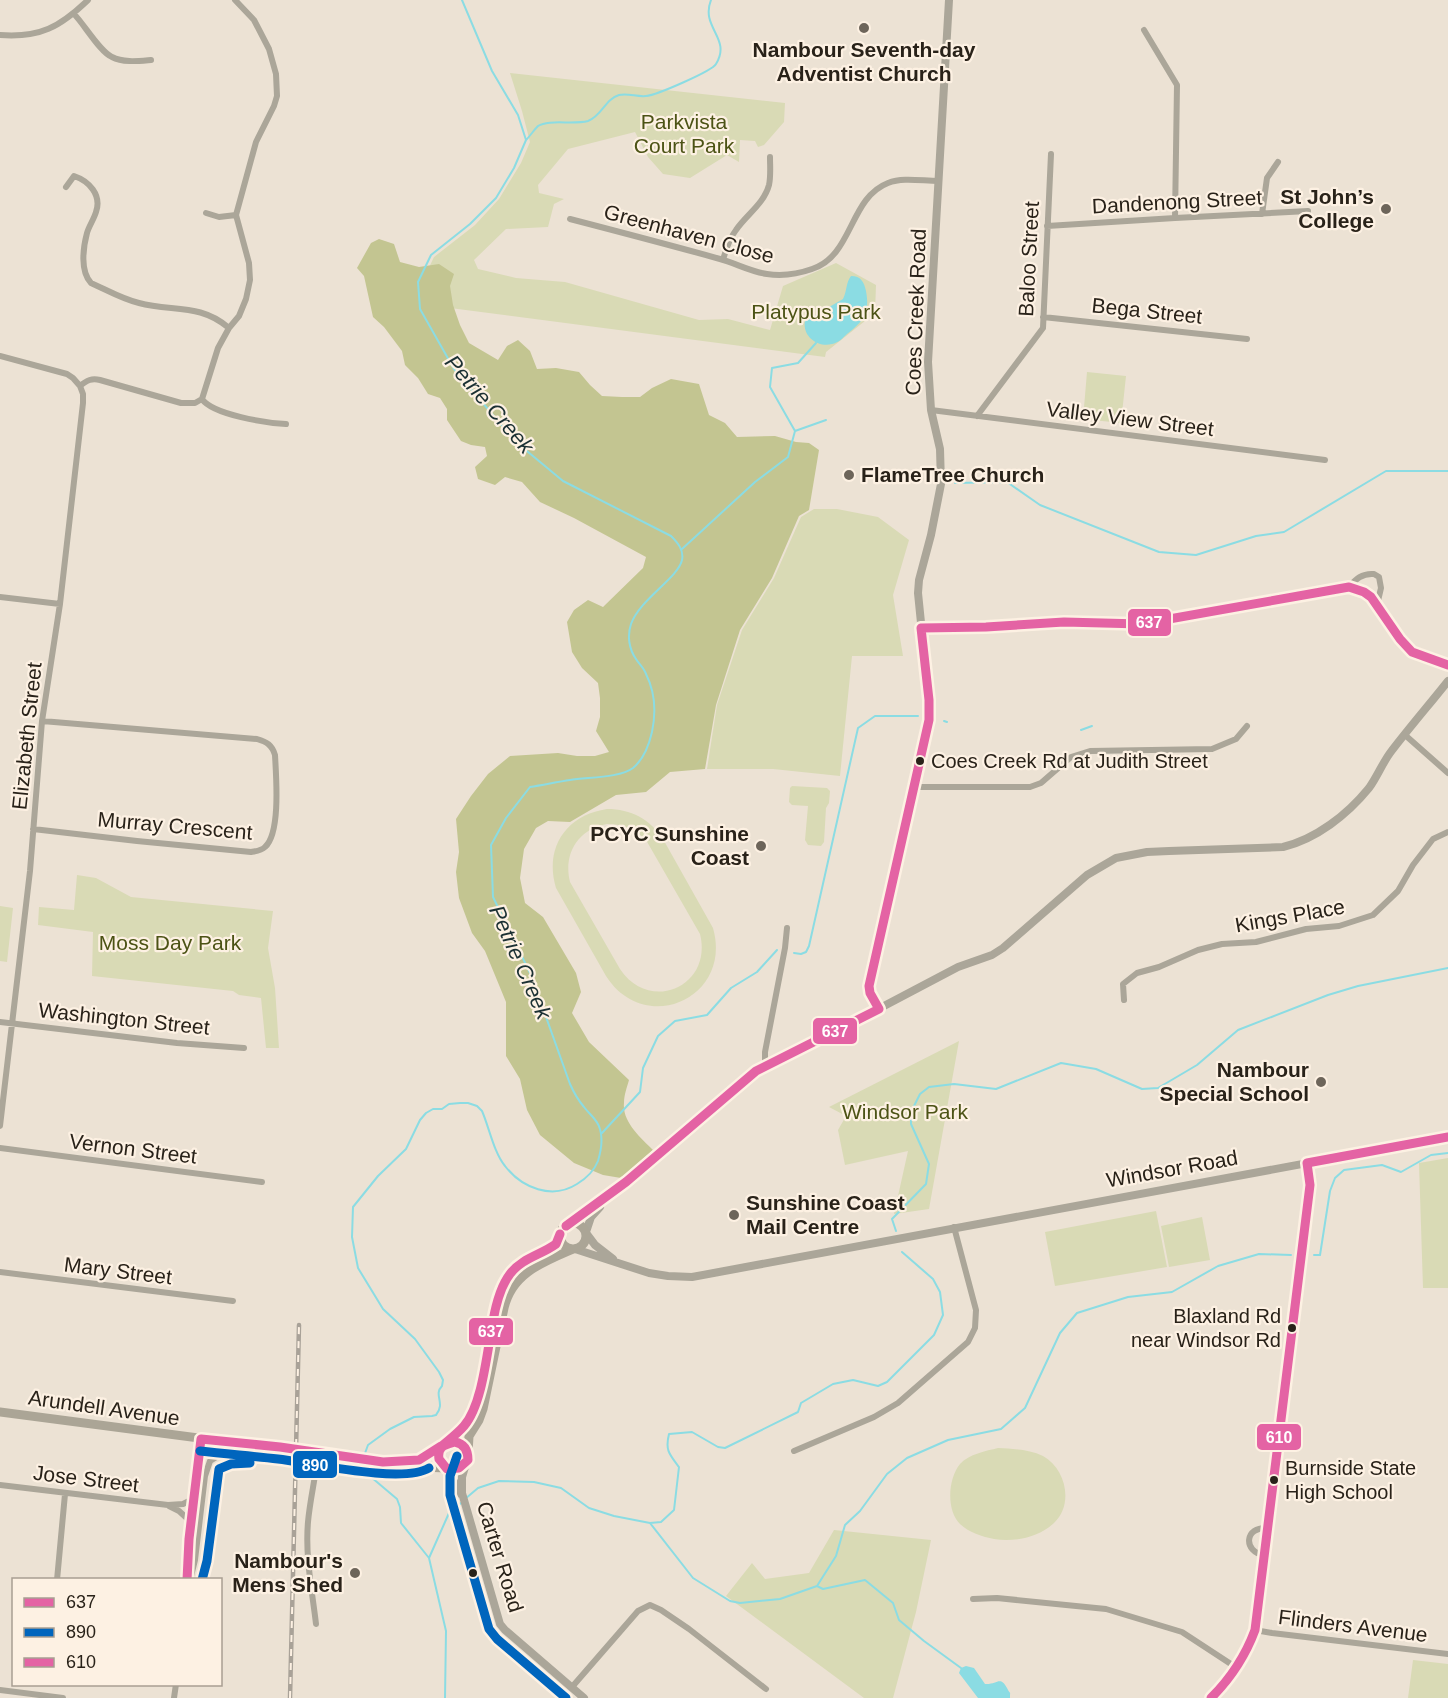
<svg xmlns="http://www.w3.org/2000/svg" width="1448" height="1698" viewBox="0 0 1448 1698" font-family="Helvetica,sans-serif">
  <rect width="100%" height="100%" fill="#ece2d4"/>
  <path fill="#d9dab5" fill-rule="evenodd" d="M510,73L785,103L784,122L764,145L758,147L755,141L740,140L739,162L727,155L690,178L663,174L648,157L635,132L568,149L538,185L539,193L564,199L554,204L548,227L506,229L474,260L478,269L516,278L565,282L699,320L728,319L770,330L783,286L836,263L876,285L875,313L826,352L825,357L427,305L422,282L434,257L475,225L499,199L521,163L530,142L522,111Z
    M1087,372L1126,376L1121,423L1083,419Z
    M814,509H837L878,517L909,540L893,595L903,656H852L840,776L773,769H707L717,705L742,630L774,578L801,517Z
    M792,786L827,788L830,791L829,803L826,808L824,842L821,846L808,845L805,840L808,806L792,805L789,802L790,788Z
    M607,809C631,809 650,819 663,839L713,928C733,998 645,1037 606,976L556,888C544,848 566,815 607,809ZM607,824C623,824 635,829 646,840L700,934C713,986 650,1014 620,969L570,882C563,854 578,829 607,824Z
    M77,875L96,878L131,897L273,911L268,948L275,988L279,1048H266L261,998L239,995L233,991L92,976L93,932L38,925L39,907L74,910Z
    M0,906L13,908L7,962L0,961Z
    M959,1041L929,1209L894,1214L908,1151L845,1165L838,1130L846,1116L829,1107Z
    M1448,1158V1288H1423L1419,1163Z
    M1156,1211L1167,1267L1055,1286L1045,1232Z
    M1202,1217L1210,1260L1169,1267L1161,1226Z
    M998,1448C1013,1449 1029,1449 1043,1456C1066,1469 1074,1504 1054,1523C1038,1538 1014,1542 994,1539C983,1537 968,1532 960,1524C946,1510 948,1479 960,1464C969,1454 986,1451 998,1448Z
    M834,1530L931,1540L916,1612L893,1698H864L726,1596L752,1563L765,1579L809,1573Z
    M1413,1660L1448,1664V1698H1408Z"/>
  <path fill="#c3c591" d="M379,239L394,244L400,262L419,267L439,264L454,274L450,286L453,305L460,325L469,343L498,360L507,346L518,340L530,351L537,369L556,368L579,372L590,385L602,396L622,397H640L652,388L671,379L699,384L709,415L725,423L737,437L775,436L796,442L809,443L819,450L809,510L799,516L772,578L740,630L716,705L705,769L670,772L646,792L616,795L570,822L548,821L536,828L524,849L520,878L525,903L543,917L576,973L581,992L572,1013L589,1042L629,1080C627,1087 624,1095 624,1103C622,1122 641,1138 653,1150L621,1178L603,1175L574,1163L540,1135L527,1110L520,1079L506,1056V1002L485,951L472,933L459,898L456,872L459,852L456,819L471,796L488,774L510,756L558,753L577,756H595L609,752L596,731L600,717V698L598,683L582,668L572,652L567,622L574,610L588,600L603,607L643,568L646,557L574,518L540,502L522,482L505,477L495,485L478,479L475,467L487,456L485,447L471,445L461,441L447,420V409L440,398L428,394L418,378L405,365L402,351L384,327L373,317L364,276L357,268L371,243Z"/>
  <path fill="#8bdce3" d="M851,276C861,276 864,282 866,291C870,313 864,321 847,334C843,338 838,343 832,344C818,348 802,336 805,321L843,299C847,291 846,282 851,276Z
    M966,1666L974,1668L985,1684C997,1685 1000,1675 1007,1688C1011,1696 1010,1689 1010,1698H978L959,1673L961,1668Z"/>
  <g fill="none" stroke-linecap="round" stroke-linejoin="round">
    <path stroke="#8bdce3" stroke-width="2" d="M526,140C530,136 534,130 538,126C549,119 573,125 588,121C602,116 605,99 619,95C628,93 637,97 646,96C657,95 712,71 716,64C732,38 700,28 711,0
      M795,431L826,420
      M955,483L1007,482L1040,505L1159,552L1196,555L1256,536L1284,532L1386,471H1448
      M682,549L755,482L788,457L795,431L770,387L772,368L798,363L816,343
      M944,721L947,722
      M1081,730L1092,726
      M794,953L801,954L806,952L809,946L858,728L875,716H918
      M602,1133L640,1092L643,1068L658,1036L675,1021L707,1015L731,988L757,972L777,950
      M896,1231L892,1219L926,1184L929,1164L911,1124V1112L920,1094L929,1087L954,1084L996,1089L1061,1063L1096,1069L1142,1089L1158,1088L1197,1065L1238,1030L1328,995L1358,986L1448,968
      M1314,1255H1320L1330,1191L1335,1178L1344,1170L1382,1165L1401,1172L1431,1155L1448,1153
      M364,1456L368,1445L390,1429L414,1417L432,1416L436,1415C446,1403 433,1395 442,1386L443,1380L439,1372L415,1339L383,1309L358,1268L352,1237L353,1207L378,1176L406,1149L420,1120L426,1113L433,1109H442L449,1104L460,1103H468L477,1106L482,1111C489,1127 494,1153 505,1166C522,1188 552,1200 577,1184C587,1178 594,1171 598,1161C601,1151 603,1139 600,1129C598,1120 590,1115 584,1107C578,1100 574,1093 570,1084L531,975L493,897L491,845L506,818L530,787C543,785 557,782 570,780C587,777 620,778 633,768C644,759 649,745 652,732C656,713 655,692 646,674C644,668 639,664 636,659C629,649 627,636 631,624C640,599 678,578 682,560C684,550 678,543 671,536L563,481L516,442L454,369L420,309L418,282L431,255L470,224L496,198L514,168L526,140L518,115L492,71L462,0
      M364,1462V1468L371,1477L397,1499L400,1507L401,1523L429,1558L446,1631L445,1698
      M465,1499L478,1488L499,1481L534,1482L561,1488L589,1508L614,1516L650,1523L693,1578L730,1601L740,1603L780,1599L817,1586L836,1556L845,1525L860,1511L887,1474L907,1458L948,1440L1001,1429L1025,1408L1060,1333L1077,1313L1128,1297L1172,1292L1218,1266L1259,1254L1291,1255
      M650,1523L661,1522L674,1510L679,1467C669,1454 665,1450 669,1434L692,1432L718,1447L725,1448L798,1412L801,1403L833,1384L853,1380L878,1386L887,1382L934,1335L943,1315L940,1292L933,1279L902,1252
      M429,1558L449,1513L461,1503
      M817,1586L823,1589L865,1580L893,1603L899,1620L924,1641L961,1668"/>
    <path stroke="#aba699" stroke-width="6" d="M74,14C84,24 100,52 112,57C123,63 139,61 151,60
      M1144,30L1177,85L1175,218
      M0,35C40,38 60,27 88,0
      M66,187L74,176C89,181 102,195 96,212C94,219 89,226 87,233C83,248 80,271 91,283C107,290 122,299 139,303C172,312 200,303 229,328
      M206,213L219,217L236,215
      M1262,214L1267,178L1278,162
      M570,219C620,232 670,245 720,259C735,263 751,272 767,274C781,276 798,274 812,269C853,256 849,198 888,183C903,177 922,181 938,181
      M1047,226L1175,218L1308,211
      M723,260C726,249 729,239 736,230C746,215 764,204 769,185C771,176 770,166 770,157
      M1043,317L1247,339
      M0,356L67,374L73,378L80,386C87,380 92,378 100,380L181,403H195L202,399C213,415 267,423 286,424
      M202,399L218,348L229,328L239,316L246,299L250,280L249,263L236,215L256,142L274,106L277,96L276,74L269,49L254,20L235,0
      M931,410L1325,460
      M977,416L1043,328L1051,154
      M1349,587C1356,579 1362,573 1374,574L1379,577L1381,588L1377,605
      M0,597L60,604
      M921,628L986,627L1064,622L1141,624L1349,587L1364,592L1371,597L1400,639L1412,652L1448,665
      M1405,735L1448,773
      M915,787H1030L1041,783L1071,757L1090,751L1212,749L1236,739L1247,726
      M33,829L137,841L251,852C256,851 261,851 265,847C281,833 276,775 275,755C272,745 267,742 257,739L42,721
      M1124,1000L1123,984L1137,973L1159,967L1198,950L1222,944L1256,942L1306,929L1339,926L1373,915L1398,891L1413,865L1433,839L1448,832
      M0,1022L177,1043L244,1048
      M765,1066V1052L785,948L787,928
      M0,1126L30,871L42,721L60,604L83,403V394L80,386
      M0,1148L262,1182
      M0,1272L233,1301
      M794,1451L874,1417L898,1403L968,1342L975,1328L976,1310L954,1227
      M0,1485L168,1505L183,1504L193,1499
      M169,1506L179,1511L191,1522
      M1264,1555C1243,1552 1244,1526 1268,1528
      M57,1580L65,1494
      M187,1580L189,1539L201,1439
      M190,1580L195,1560L205,1476L210,1461L218,1456L234,1452L270,1450
      M973,1599L997,1598L1106,1609L1182,1632L1237,1668
      M316,1624C312,1590 305,1556 308,1522C310,1499 316,1476 318,1453
      M1255,1630L1272,1633L1448,1654
      M572,1687L638,1611L650,1605L661,1610L689,1629L766,1689
      M0,1690L63,1698
      M174,1698L176,1684"/>
    <path stroke="#aba699" stroke-width="8" d="M879,1009L870,993L869,986L927,734L930,712L918,593L919,580L931,535L941,484L940,449L931,410L928,362L949,0
      M566,1226L626,1182L756,1071L799,1048L846,1026L958,967L992,955L1003,948L1087,875L1116,858L1147,852L1169,851L1283,847C1316,839 1347,815 1369,788C1377,777 1382,764 1390,753C1409,728 1429,705 1448,681
      M586,1232L591,1217L600,1207
      M586,1233L595,1245L613,1259
      M575,1249L649,1273L668,1276L692,1277L1448,1137
      M467,1460L462,1477V1493L500,1624L505,1630L584,1698
      M447,1469L461,1494
      M1211,1698C1232,1678 1246,1657 1255,1630L1310,1185L1307,1163"/>
    <path stroke="#aba596" stroke-width="9" d="M560 1236a13 13 0 1 1 26 0a13 13 0 1 1-26 0Z
      M0,1412L383,1462C394,1462 407,1464 418,1460C432,1455 442,1441 458,1442C466,1445 469,1452 468,1460L459,1468L447,1469C439,1463 435,1455 441,1446
      M445,1443L464,1426L474,1409L479,1393L496,1306L503,1284L511,1272L522,1262L534,1255L549,1249L556,1244L560,1234
      M468,1453L469,1436L479,1420L483,1409L504,1308C512,1273 543,1262 573,1249
      M399,1466L446,1468"/>
    <defs>
      <path id="rail" d="M290,1698L299,1325"/>
    </defs>
    <use href="#rail" stroke="#a9a298" stroke-width="4.5"/>
    <use href="#rail" stroke="#fdf1e3" stroke-width="2" stroke-dasharray="7" stroke-linecap="butt"/>
    <defs>
      <path id="bus-1" d="M566,1226L626,1182L756,1071L879,1009L870,993L869,986L929,720V700L921,628L986,627L1064,622L1141,624L1349,587L1364,592L1371,597L1400,639L1412,652L1448,665
        M455,1442C465,1444 468,1451 468,1460L459,1468L447,1469L439,1459C437,1446 445,1445 455,1442Z
        M443,1445C450,1439 458,1433 464,1426C483,1404 487,1350 493,1321C496,1304 500,1287 510,1274C522,1258 541,1255 556,1244L560,1234
        M187,1580L189,1539L201,1439L280,1447L383,1462L419,1460L441,1446"/>
      <path id="bus-2" d="M200,1451C226,1454 252,1456 278,1459C311,1463 403,1484 429,1468
        M457,1456L450,1476V1495L489,1629L497,1639L566,1698
        M202,1580L207,1561L219,1469L231,1464L250,1463"/>
      <path id="bus-3" d="M1307,1163L1448,1137
        M1211,1698C1231,1678 1245,1657 1255,1630L1310,1185L1307,1163"/>
    </defs>
    <use href="#bus-1" stroke="#fdf1e3" stroke-width="14"/>
    <use href="#bus-2" stroke="#fdf1e3" stroke-width="14"/>
    <use href="#bus-3" stroke="#fdf1e3" stroke-width="14"/>
    <use href="#bus-1" stroke="#e463a4" stroke-width="9"/>
    <use href="#bus-2" stroke="#0065bd" stroke-width="9"/>
    <use href="#bus-3" stroke="#e463a4" stroke-width="9"/>
  </g>
  <g fill="#6d655a" stroke="#fdf1e3" stroke-width="2">
    <circle cx="864" cy="28" r="6"/>
    <circle cx="1386" cy="209" r="6"/>
    <circle cx="849" cy="475" r="6"/>
    <circle cx="761" cy="846" r="6"/>
    <circle cx="1321" cy="1082" r="6"/>
    <circle cx="734" cy="1215" r="6"/>
    <circle cx="355" cy="1573" r="6"/>
  </g>
  <g fill="#292219" stroke="#fdf1e3" stroke-width="2">
    <circle cx="920" cy="761" r="5"/>
    <circle cx="1292" cy="1328" r="5"/>
    <circle cx="1274" cy="1480" r="5"/>
    <circle cx="473" cy="1573" r="5"/>
  </g>
  <g text-anchor="middle" stroke-width="4.5" stroke-linejoin="round" paint-order="stroke">
    <g font-size="20" fill="#292219" stroke="#fdf1e3" text-anchor="start">
      <text x="931" y="768">Coes Creek Rd at Judith Street</text>
      <text x="1281" y="1323" text-anchor="end">Blaxland Rd<tspan x="1281" dy="24">near Windsor Rd</tspan></text>
      <text x="1285" y="1475">Burnside State<tspan x="1285" dy="24">High School</tspan></text>
    </g>
    <g font-size="21" font-weight="bold" fill="#292219" stroke="#fdf1e3" text-anchor="end">
      <text x="864" y="57" text-anchor="middle">Nambour Seventh-day<tspan x="864" dy="24">Adventist Church</tspan></text>
      <text x="1374" y="204">St John’s<tspan x="1374" dy="24">College</tspan></text>
      <text x="861" y="482" text-anchor="start">FlameTree Church</text>
      <text x="749" y="841">PCYC Sunshine<tspan x="749" dy="24">Coast</tspan></text>
      <text x="1309" y="1077">Nambour<tspan x="1309" dy="24">Special School</tspan></text>
      <text x="746" y="1210" text-anchor="start">Sunshine Coast<tspan x="746" dy="24">Mail Centre</tspan></text>
      <text x="343" y="1568">Nambour's<tspan x="343" dy="24">Mens Shed</tspan></text>
    </g>
    <g font-size="21" fill="#4c5315" stroke="#fdf1e3">
      <text x="684" y="129">Parkvista<tspan x="684" dy="24">Court Park</tspan></text>
      <text x="816" y="319">Platypus Park</text>
      <text x="170" y="950">Moss Day Park</text>
      <text x="905" y="1119">Windsor Park</text>
    </g>
    <g font-size="21" fill="#292219" stroke="#fdf1e3">
      <text transform="translate(1177 202) rotate(-3)" y="7">Dandenong Street</text>
      <text transform="translate(689 234) rotate(15)" y="7">Greenhaven Close</text>
      <text transform="translate(1029 259) rotate(-87)" y="7">Baloo Street</text>
      <text transform="translate(1147 311) rotate(6)" y="7">Bega Street</text>
      <text transform="translate(916 312) rotate(-88)" y="7">Coes Creek Road</text>
      <text transform="translate(1130 419) rotate(7)" y="7">Valley View Street</text>
      <text transform="translate(27 736) rotate(-84)" y="7">Elizabeth Street</text>
      <text transform="translate(175 826) rotate(5)" y="7">Murray Crescent</text>
      <text transform="translate(1290 916) rotate(-10)" y="7">Kings Place</text>
      <text transform="translate(124 1019) rotate(6)" y="7">Washington Street</text>
      <text transform="translate(133 1149) rotate(7)" y="7">Vernon Street</text>
      <text transform="translate(1172 1169) rotate(-10)" y="7">Windsor Road</text>
      <text transform="translate(118 1271) rotate(7)" y="7">Mary Street</text>
      <text transform="translate(104 1408) rotate(8)" y="7">Arundell Avenue</text>
      <text transform="translate(86 1479) rotate(7)" y="7">Jose Street</text>
      <text transform="translate(500 1557) rotate(73)" y="7">Carter Road</text>
      <text transform="translate(1353 1626) rotate(7)" y="7">Flinders Avenue</text>
    </g>
    <g font-size="22" font-style="italic" fill="#1b3033" stroke="#fdf1e3">
      <text transform="translate(490 404) rotate(49)" y="8">Petrie Creek</text>
      <text transform="translate(521 962) rotate(66)" y="8">Petrie Creek</text>
    </g>
  </g>
  <g stroke="#fdf1e3" stroke-width="2">
    <rect x="1127" y="608" width="45" height="29" rx="6" fill="#e463a4"/>
    <rect x="812" y="1017" width="46" height="28" rx="6" fill="#e463a4"/>
    <rect x="468" y="1317" width="46" height="29" rx="6" fill="#e463a4"/>
    <rect x="1256" y="1423" width="46" height="28" rx="6" fill="#e463a4"/>
    <rect x="292" y="1450" width="46" height="29" rx="6" fill="#0065bd"/>
  </g>
  <g font-size="16" text-anchor="middle" font-weight="bold" fill="#fff">
    <text x="1149" y="628">637</text>
    <text x="835" y="1037">637</text>
    <text x="491" y="1337">637</text>
    <text x="1279" y="1443">610</text>
    <text x="315" y="1471">890</text>
  </g>
  <rect x="12" y="1578" width="210" height="108" fill="#fdf1e3" stroke="#a89e92" stroke-width="1.5"/>
  <rect x="24" y="1598" width="30" height="9" fill="#e463a4" stroke="#a89e92" stroke-width="1.5"/>
  <text x="66" y="1608" font-size="18" fill="#292219">637</text>
  <rect x="24" y="1628" width="30" height="9" fill="#0065bd" stroke="#a89e92" stroke-width="1.5"/>
  <text x="66" y="1638" font-size="18" fill="#292219">890</text>
  <rect x="24" y="1658" width="30" height="9" fill="#e463a4" stroke="#a89e92" stroke-width="1.5"/>
  <text x="66" y="1668" font-size="18" fill="#292219">610</text>
</svg>
